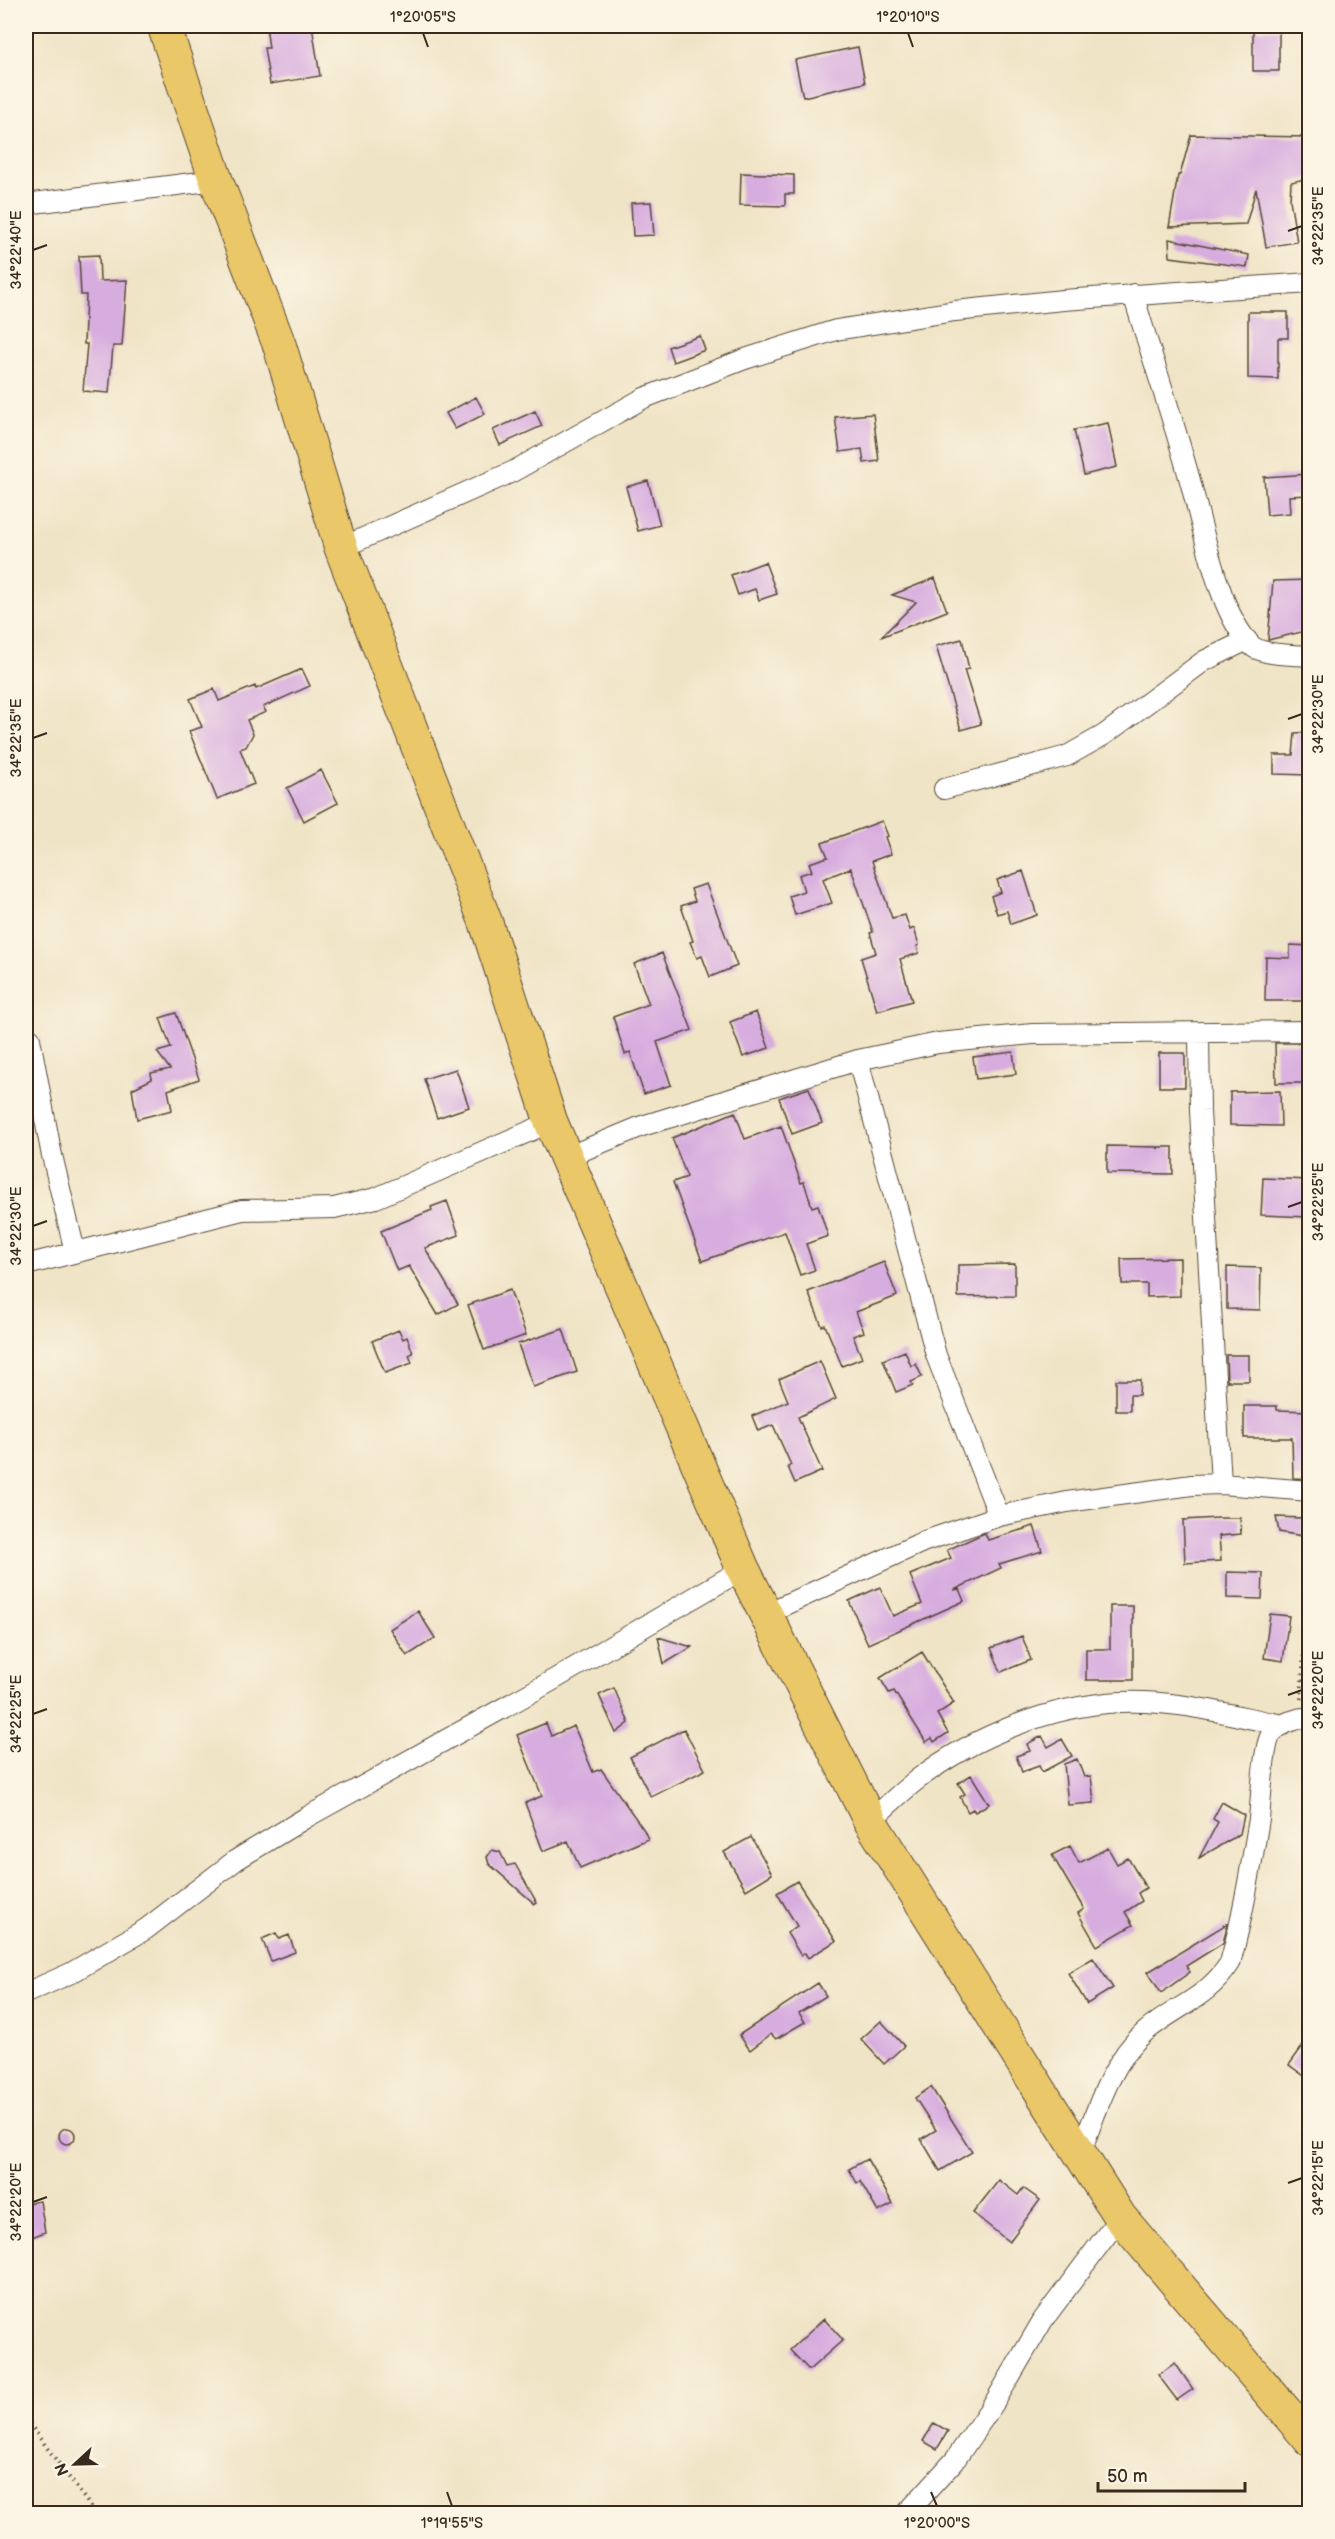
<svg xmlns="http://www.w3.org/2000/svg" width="1335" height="2539" viewBox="0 0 1335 2539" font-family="'Balsamiq Sans',sans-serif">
  <rect width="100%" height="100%" fill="#fcf5e5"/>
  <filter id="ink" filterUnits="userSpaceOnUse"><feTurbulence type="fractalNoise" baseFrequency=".0167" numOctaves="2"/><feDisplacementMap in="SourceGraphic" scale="12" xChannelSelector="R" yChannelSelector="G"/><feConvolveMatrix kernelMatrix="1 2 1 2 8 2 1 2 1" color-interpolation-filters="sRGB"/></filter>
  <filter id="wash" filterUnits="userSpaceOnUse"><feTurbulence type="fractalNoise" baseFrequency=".008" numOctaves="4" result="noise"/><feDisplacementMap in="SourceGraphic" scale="24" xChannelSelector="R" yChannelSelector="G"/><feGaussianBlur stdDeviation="1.35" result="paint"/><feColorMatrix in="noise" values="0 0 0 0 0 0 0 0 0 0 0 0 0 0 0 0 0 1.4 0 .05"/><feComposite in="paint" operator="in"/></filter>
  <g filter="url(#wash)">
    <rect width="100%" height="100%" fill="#f0e4c6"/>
    <g id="blocks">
      <path fill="#d7acdf" d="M266,26H312L320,76L270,84L264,48H269Z
        M1279,29V71H1253V30Z
        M858,47L865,83L803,97L795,60Z
        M1191,135L1310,137V178L1291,182L1290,200L1297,242L1266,247L1256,189L1246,224L1169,227L1178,175H1180Z
        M741,173L794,175V194H785V206L740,205Z
        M651,202L654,235L633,236L631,203Z
        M1169,239L1249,255L1247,267L1170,257Z
        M99,255L100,281L127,280L122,346H113L109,393L83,391L87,344H84L86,295H81L79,256Z
        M1248,312H1288V338H1278V379L1248,378Z
        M700,336L705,350L673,362L668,347Z
        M476,397L485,414L455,429L446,413Z
        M535,411L542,426L500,445L493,430Z
        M873,414L879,461L864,463L862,449L840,452L835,417Z
        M1108,423L1117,467L1084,475L1074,430Z
        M1310,474V495L1289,496L1290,513L1267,515L1264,477Z
        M648,481L660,525L638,531L626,487Z
        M765,562L777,594L759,600L755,589L738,595L731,575Z
        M935,578L947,611L881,637L916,602L892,595Z
        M1310,580V630L1268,640L1273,581Z
        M962,639L969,669L964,670L981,724L961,730L936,646Z
        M302,669L310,686L263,707L266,712L247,720L253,734L246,747L240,749L254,784L217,799L189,731L202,727L190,699L214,689L219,701L255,686L256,689Z
        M1310,732V775L1274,774V755H1293L1295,733Z
        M321,770L338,803L304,821L287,788Z
        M882,821L888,836L885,837L891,854L872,861L892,918L905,915L910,930L914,928L919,945L917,946L919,953L900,959L912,1001L877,1011L861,958L876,953L870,933L873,932L851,868L823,879L832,903L795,915L789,896L804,891L799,875L812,871L809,863L828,857L822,843Z
        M1023,871L1037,915L1011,924L1007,911L997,914L991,896L1001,892L997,880Z
        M706,884L737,966L710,977L702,956L697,958L690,942L693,941L681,906L695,901L691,889Z
        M1290,945L1310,946V1001H1265L1266,957L1290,958Z
        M662,953L692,1030L657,1042L671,1085L644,1094L630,1052L625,1054L613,1017L649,1004L634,964Z
        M756,1012L769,1048L743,1057L730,1022Z
        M176,1013L199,1079L168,1090L172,1110L137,1119L132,1089L152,1079L151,1073L170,1069L157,1052L171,1048L160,1018Z
        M1275,1043H1304L1305,1083H1276Z
        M1013,1052L1016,1074L976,1079L973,1057Z
        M1159,1053H1185V1087H1159Z
        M456,1069L469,1107L437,1118L424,1079Z
        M809,1088L822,1123L792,1134L779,1098Z
        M1280,1091L1281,1126L1230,1125V1092Z
        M735,1112L745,1139L781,1126L801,1183L804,1182L812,1207L818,1205L828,1236L806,1244L815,1270L800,1275L785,1232L702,1261L673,1182L687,1177L672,1138Z
        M1107,1146L1157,1147L1158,1149V1147H1173V1174L1107,1173Z
        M1263,1178L1309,1180L1307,1217L1261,1215Z
        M447,1201L459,1235L425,1248L458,1304L438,1315L409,1266L397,1271L381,1231L432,1210L431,1207Z
        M1180,1258V1296L1147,1297V1284H1122L1121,1259Z
        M884,1262L897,1296L856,1312L864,1332L853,1336L862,1358L842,1366L825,1325L822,1326L808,1292Z
        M1015,1264V1296L958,1297V1265Z
        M1227,1267L1261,1268L1260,1310L1227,1309Z
        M510,1290L526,1335L484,1350L468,1305Z
        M563,1329L577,1372L533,1387L518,1344Z
        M399,1330L403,1339L407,1337L413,1353L409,1355L412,1363L385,1373L372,1341Z
        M905,1351L911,1366L916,1364L922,1377L911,1382L913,1385L896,1392L883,1360Z
        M1226,1355H1249V1381H1227Z
        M820,1361L836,1399L798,1417L822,1471L795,1483L788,1467L791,1465L773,1425L758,1431L752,1416L788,1401L779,1379Z
        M1116,1380H1140L1139,1395H1130V1411H1116Z
        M1244,1406H1277V1410L1310,1411V1479L1293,1478L1292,1438H1244Z
        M1276,1517L1303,1518V1536L1279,1532Z
        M1218,1518H1240L1241,1534L1219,1536L1221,1561L1185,1563L1183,1520Z
        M1034,1526L1042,1551L999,1564L1001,1568L954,1590L959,1589L964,1601L868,1644L849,1601L880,1587L893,1616L922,1604L910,1575L951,1558L947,1550L980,1535L985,1533L988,1540Z
        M1227,1572L1263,1573L1262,1599L1227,1598Z
        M1110,1606H1133V1680H1086V1649H1110Z
        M418,1611L435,1638L407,1656L390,1629Z
        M1270,1614L1289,1616L1283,1661L1264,1658Z
        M1022,1636L1031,1660L1001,1672L991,1648Z
        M658,1637L692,1647L664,1664Z
        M922,1652L954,1703L937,1714L948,1733L934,1742L932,1738L926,1742L894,1691L889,1693L880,1678Z
        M614,1688L629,1723L616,1733L599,1695Z
        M546,1723L551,1736L574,1726L593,1772L601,1769L644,1830L648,1839L580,1868L568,1841L543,1851L525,1803L542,1796L517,1735Z
        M684,1729L705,1770L651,1797L630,1757Z
        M1042,1736L1048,1747L1062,1739L1072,1756L1042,1772L1039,1766L1022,1772L1016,1756L1030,1751L1027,1744Z
        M1077,1759L1084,1777L1091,1776L1094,1803L1068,1805L1064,1764Z
        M971,1775L989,1804L975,1812L973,1809L968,1812L960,1797L965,1794L958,1783Z
        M1222,1802L1244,1815L1240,1834L1199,1858L1218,1822L1213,1819Z
        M751,1837L772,1874L746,1890L724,1852Z
        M1070,1846L1079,1863L1108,1848L1117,1864L1128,1858L1146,1888L1138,1893L1142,1901L1125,1912L1133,1925L1097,1946L1078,1913L1084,1909L1052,1855Z
        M492,1850L500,1852L507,1866L515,1864L537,1903L535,1904L489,1864L487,1857Z
        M797,1881L836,1941L808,1958L805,1953L801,1956L787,1933L797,1926L777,1893Z
        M1228,1923L1223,1943L1186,1966L1190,1972L1161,1993L1148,1972Z
        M276,1933L279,1939L289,1935L295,1952L271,1961L262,1939Z
        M1093,1958L1113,1988L1087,2004L1068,1973Z
        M818,1983L826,1996L799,2013L805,2022L776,2039L771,2034L750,2050L739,2035Z
        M881,2021L904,2046L884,2064L861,2039Z
        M1310,2036V2080L1289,2065Z
        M931,2087L972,2152L940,2171L921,2139L936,2130L915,2098Z
        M59 2136a8 8 0 1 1 16 0a8 8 0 1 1-16 0Z
        M867,2159L893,2204L878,2212L860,2181L857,2183L849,2169Z
        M999,2180L1018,2195L1023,2188L1040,2200L1009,2242L973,2213Z
        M40,2201L45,2232L32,2237L26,2217V2203Z
        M824,2319L843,2340L809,2370L790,2350Z
        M1175,2363L1193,2389L1177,2400L1158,2375Z
        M934,2423L948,2431L937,2449L923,2441Z"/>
    </g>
  </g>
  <g filter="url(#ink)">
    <use href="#blocks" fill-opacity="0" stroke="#564637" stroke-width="1.5"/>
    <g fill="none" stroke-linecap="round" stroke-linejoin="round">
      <defs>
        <path id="minor" d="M26,204L216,180
          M1133,294C1151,355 1172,415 1189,477C1202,522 1218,614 1252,646C1262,655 1296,655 1310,656
          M341,548L512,472L644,398L745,359L836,330L955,311L1063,300L1310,283
          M944,789L1067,756L1104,735L1204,661L1247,640
          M1199,1033L1200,1111L1221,1484
          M30,1039L51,1151L75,1252
          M858,1060L936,1355L999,1516
          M567,1157L642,1126L858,1060L938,1043L1033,1034L1310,1031
          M26,1265L242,1210L334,1208L376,1198L551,1122
          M765,1614L925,1541L999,1516L1067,1502L1192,1485L1221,1484L1310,1491
          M870,1821C886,1807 901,1792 918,1779C974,1736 1050,1706 1120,1702C1174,1699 1230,1715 1283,1725
          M26,1993L71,1973L146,1929L236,1860L307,1817L541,1687L743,1569
          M1080,2154C1096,2113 1110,2062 1145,2032C1175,2006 1207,1999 1230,1963C1243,1916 1251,1867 1259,1819C1261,1801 1263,1744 1272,1733C1280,1723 1298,1718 1310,1717
          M906,2514L955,2460L996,2400L1043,2320L1120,2217"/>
        <path id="trunk" d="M164,26L216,180L279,344L341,548L486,923L551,1122L743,1569L870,1821L1120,2217L1310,2440"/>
      </defs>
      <use href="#minor" stroke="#564637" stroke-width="22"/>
      <use href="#trunk" stroke="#564637" stroke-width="35"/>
      <path stroke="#564637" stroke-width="4" stroke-dasharray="1.5 4.5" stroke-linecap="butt" d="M1301,1699L1304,1653L1310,1634
        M26,2419L96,2514"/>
      <use href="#minor" stroke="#fff" stroke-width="20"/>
      <use href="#trunk" stroke="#eac769" stroke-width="33"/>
    </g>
  </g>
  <path fill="none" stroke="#3b2a1e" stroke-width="2" d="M423,33L428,47M908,33L913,47M1288,231L1302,226M33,250L47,245M1288,719L1302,714M33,738L47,733M1288,1207L1302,1202M33,1226L47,1221M1288,1695L1302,1690M33,1714L47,1709M1288,2183L1302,2178M33,2202L47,2197M447,2492L452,2506M931,2492L937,2506"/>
  <rect width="1335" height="2539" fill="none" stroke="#fcf5e5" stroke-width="66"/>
  <g transform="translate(75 2464) rotate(248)" stroke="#fcf5e5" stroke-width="4.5" paint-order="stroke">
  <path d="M0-4.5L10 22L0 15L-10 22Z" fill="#3b2a1e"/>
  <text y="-9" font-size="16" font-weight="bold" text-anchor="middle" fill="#3b2a1e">N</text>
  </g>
  <path d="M1098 2482v9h147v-9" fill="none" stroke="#3b2a1e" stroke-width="3"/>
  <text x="1107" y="2482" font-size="18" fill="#3b2a1e" stroke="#fcf5e5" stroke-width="4.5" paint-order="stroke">50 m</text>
  <rect x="33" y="33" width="1269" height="2473" fill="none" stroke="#3b2a1e" stroke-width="2"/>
  <g font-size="15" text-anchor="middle" fill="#3b2a1e">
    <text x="423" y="22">1°20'05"S</text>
    <text x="908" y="22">1°20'10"S</text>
    <text transform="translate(1318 226) rotate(-90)" y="5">34°22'35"E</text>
    <text transform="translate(16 250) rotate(-90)" y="5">34°22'40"E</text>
    <text transform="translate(1318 714) rotate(-90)" y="5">34°22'30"E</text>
    <text transform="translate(16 738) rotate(-90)" y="5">34°22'35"E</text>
    <text transform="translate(1318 1202) rotate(-90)" y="5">34°22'25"E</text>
    <text transform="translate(16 1226) rotate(-90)" y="5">34°22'30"E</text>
    <text transform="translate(1318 1690) rotate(-90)" y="5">34°22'20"E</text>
    <text transform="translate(16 1714) rotate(-90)" y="5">34°22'25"E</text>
    <text transform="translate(1318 2178) rotate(-90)" y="5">34°22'15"E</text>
    <text transform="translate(16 2202) rotate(-90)" y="5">34°22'20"E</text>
    <text x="452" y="2528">1°19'55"S</text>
    <text x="937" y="2528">1°20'00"S</text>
  </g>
</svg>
